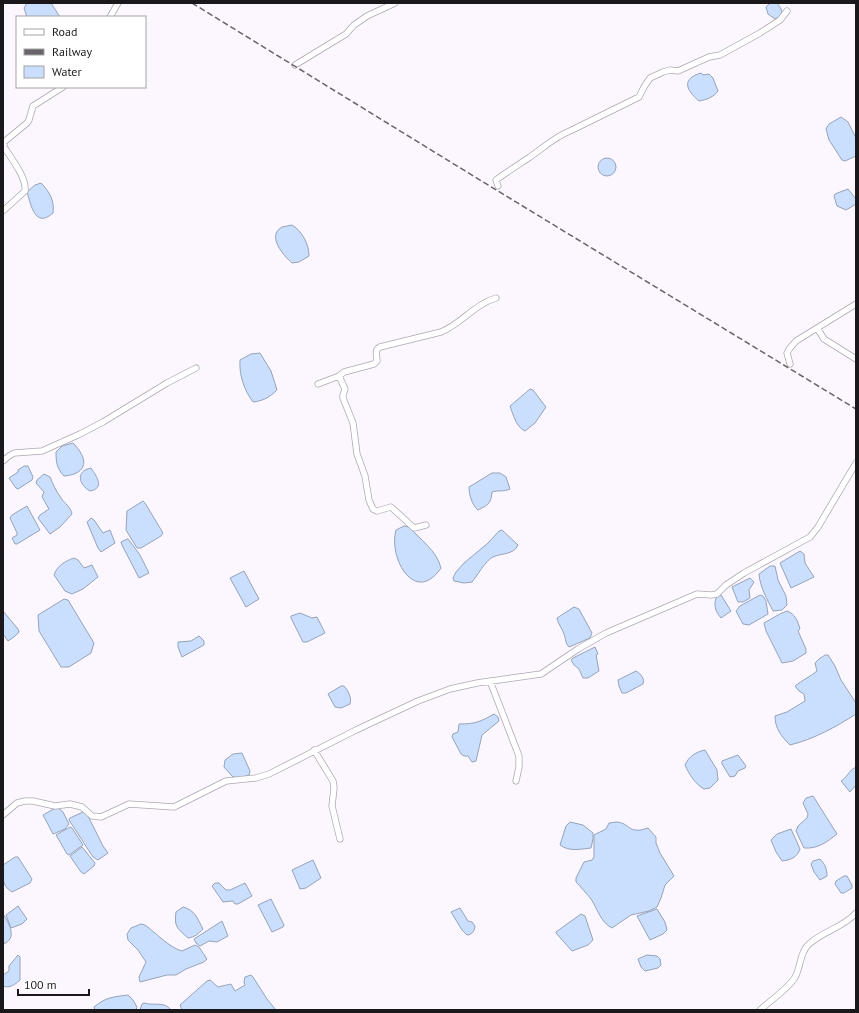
<svg xmlns="http://www.w3.org/2000/svg" width="859" height="1013" viewBox="0 0 859 1013" font-family="'PT Sans',sans-serif">
<style>
.water{fill:#c9dffd;stroke:#95a3b9}
.lines{fill:none;stroke-linecap:round;stroke-linejoin:round}
.minor-casing{stroke:#ada8b0;stroke-width:7}
.minor{stroke:#fff;stroke-width:5.5}
.rail{stroke:#686469;stroke-width:1.5;stroke-dasharray:6 3;stroke-linecap:butt}
</style>
<rect width="100%" height="100%" fill="#fcf6ff"/>
<path class="water" d="M27,3H51L60,17H27L24,8Z
M770,3H777C783,10 784,15 775,19L768,14L766,7Z
M701,73L703,75L709,74L713,78L718,91C714,97 706,100 699,101C686,90 681,79 701,73Z
M841,117L848,122L856,138V156L845,161L842,160L829,140L826,129L829,124Z
M598 167a9 9 0 1 1 18 0a9 9 0 1 1-18 0Z
M41,183C49,191 55,201 53,213C35,229 31,205 27,192L35,185Z
M848,189L856,199V204L846,210L837,206L834,196L835,194Z
M292,225C302,231 309,244 309,256L299,262L292,263C284,256 266,236 282,227C285,226 289,226 292,225Z
M260,353L271,371L277,390C270,397 263,401 253,402C244,390 239,375 240,360L251,354Z
M530,389L533,390L546,407L535,423L525,431C516,427 513,414 510,406Z
M73,443C89,459 88,474 64,476C57,469 56,462 56,452L62,446Z
M24,466H28L33,477L32,480L18,489L16,488L9,478L18,472V470Z
M91,468C97,477 105,488 90,491C79,485 75,471 91,468Z
M492,473H500L506,477L510,489C504,492 498,490 492,492C491,504 488,505 478,510C472,505 469,495 469,487Z
M44,474L50,477C53,484 56,491 61,498C64,503 71,507 72,514L60,527L50,534L38,518L40,515L49,509L42,497L44,492L36,483L37,480Z
M143,501L145,503L163,533L161,536L141,548H137L126,530L127,511Z
M27,506L40,530L17,544H15L12,538L17,535V533L10,518L12,515Z
M91,518L94,520L103,533L110,530L115,543L101,552L98,548L87,522Z
M404,526L409,527C420,539 437,551 441,568C415,606 388,558 396,530Z
M502,530L518,545C514,555 501,553 493,557C486,560 477,576 472,582L464,583L454,581L453,578L456,572L464,563L488,543L499,531Z
M127,539L129,540L140,555L149,573L139,578L122,545L121,542Z
M800,551L804,554L805,563L814,577L791,588L780,563Z
M74,558L78,560L84,568L92,565L98,577L83,589L72,594L65,591L54,575C57,566 65,561 74,558Z
M770,566H775L778,580L786,596L787,605L782,610L773,611C767,599 760,587 759,574Z
M244,571L259,599L246,607L230,578Z
M750,578L754,582L749,590L750,598L743,602H738L732,587Z
M721,595L731,611L721,618C715,611 713,604 717,596Z
M760,595L763,596L766,601L768,614L749,625L743,624L736,611L740,606Z
M64,599L68,600L94,643L91,653L69,667H61L39,631L38,615Z
M574,607L579,609L592,633L590,638L569,647C565,643 566,639 564,634C562,628 558,624 557,618Z
M3,611L18,629L19,632L14,637L8,641L3,634Z
M787,611C795,614 798,621 800,629L798,631L806,649V653L793,661L782,663L766,631L764,623C772,619 778,614 787,611Z
M300,613L312,618L317,617L325,633L307,642H303L291,618V616Z
M199,636L204,641V645L182,657L178,647V642L191,641Z
M595,647L598,654L596,655L599,671L588,678H583L579,669L574,665L571,660L573,658Z
M825,655H828L835,666L841,680L856,703V714C836,727 814,739 790,745C782,737 775,729 775,716L787,712L805,701L804,694L799,691L795,686C802,680 810,677 817,671L815,663L819,659Z
M636,671C641,674 645,679 643,684L626,693H622L619,686L618,680Z
M341,686H344C348,690 352,698 350,704L341,708L335,707L328,694Z
M494,714L498,717L499,721L482,735L476,761L472,762L468,756H464L461,754L452,737L453,734L458,732L459,724C475,724 480,722 494,714Z
M705,750L717,770L718,780L710,788L704,789C695,784 689,774 685,765C689,756 696,752 705,750Z
M242,753L250,771L249,775L241,778L233,777L224,767L225,760L233,754Z
M738,755L746,766L745,768L738,771L735,776L730,777L722,764V761Z
M856,767V785L850,792L841,781C847,778 848,771 856,767Z
M813,796L837,834C827,842 818,849 804,848L796,831L798,826L807,818L808,814L803,803L806,798Z
M57,807L63,812L69,824L65,829L53,834L43,815Z
M83,812L87,814L103,846L108,853L98,860L93,857L69,820L70,818Z
M570,822L583,825L593,833V839L591,848C581,849 569,852 560,845L566,826Z
M617,822C627,823 628,829 635,830C639,831 644,829 648,828L656,837V843L660,853L674,876L665,885L661,898L657,907L649,911L631,915L612,928C601,923 597,908 591,899C586,893 581,887 576,882V878L584,862L592,860L594,857V835L606,829L609,823Z
M70,827L72,828L83,845L69,855L67,854L56,835Z
M791,829L800,849C797,858 790,860 782,861L776,852L771,840L777,834Z
M82,847L95,863L94,866L84,874L81,872L70,856Z
M15,857H18L32,879L30,883L12,892C1,885 3,877 3,865Z
M820,859C825,864 827,869 827,876L820,880L814,872L811,864L813,861Z
M313,860L321,878L306,888L300,889L292,870Z
M844,876H847L852,885V888L844,893H841L835,884L836,881Z
M215,883H219L226,890H230L245,883L252,896L238,904H235L233,901L223,902L212,886Z
M271,899L284,925L283,927L272,932L258,905Z
M18,906L27,919L22,924L11,928L6,915Z
M183,907C195,910 197,918 203,929C198,934 195,937 188,938C177,928 174,927 176,912Z
M460,908L468,921L472,922L475,926C475,930 472,935 467,935L462,930L451,912Z
M657,909L665,922L667,930L663,934L650,940L637,916Z
M3,914C9,923 18,939 3,944Z
M581,914L585,916L593,940L588,945L572,951L556,933V932Z
M222,921L228,936L217,942L209,941L200,946L196,943L194,939Z
M141,924L145,925C156,933 170,948 182,951L195,945L199,947L207,959L204,962L186,969L176,975H167L140,982L139,977L146,962L138,950L128,940L127,934L131,928Z
M18,955L20,957V980C16,984 9,989 3,986V975L9,971V966Z
M647,955L657,956L660,959L661,965L658,968L645,971L641,967L638,959Z
M251,975L253,977L267,999L276,1010H182L180,1005L207,981L210,980L218,987L231,984L235,991L245,985L244,982L245,977Z
M128,995L133,1000L137,1007L136,1010H95L94,1007C106,997 113,997 128,995Z
M144,1003C153,1006 165,1001 171,1010H140L142,1004Z"/>
<g class="lines">
<g class="minor-casing">
<path id="minor" d="M110,17L118,3
M295,65L346,34L354,25L367,16L395,3
M498,186L496,180C507,172 518,165 530,157C544,147 556,136 572,130L639,97L644,87L650,78L663,72L670,70L678,71L709,57L720,55L760,33L780,20L787,11
M3,211L25,191C27,178 11,158 4,147V142L27,123L29,120L33,106L63,87
M817,328L824,339L856,359
M790,364L787,353L790,348L796,341L856,304
M339,376L345,389L343,395V398L353,423L357,454L365,476L369,500L373,509L377,511L391,507L414,528L426,525
M318,384L339,376L344,372L374,364L377,361C377,355 374,350 380,347L441,332C461,324 475,304 496,298
M3,461L9,456L14,453L42,451L80,434L103,422L167,383L196,368
M490,681L519,756V767L516,781
M314,750L333,781L334,788L332,806L340,839
M3,815L17,803L25,801H33L55,806L70,804L82,807L92,816L101,817L129,804L174,807L226,781L256,778L269,774L356,730L418,701L450,689L477,683L541,674L578,649L606,633L697,594L711,595L717,594L726,585L744,573L810,537L818,527L856,463
M760,1010C771,1000 785,991 794,979C801,969 799,954 808,945C822,931 843,928 856,913"/>
</g>
<use href="#minor" class="minor"/>
<path class="rail" d="M192,3L475,177L856,409"/>
</g>
<rect width="859" height="1013" fill="none" stroke="#1b181b" stroke-width="8"/>
<rect x="16" y="16" width="130" height="72" fill="#ffffff" stroke="#a4a3a4"/>
<rect x="24" y="29" width="20" height="6" fill="#ffffff" stroke="#a4a3a4"/>
<text x="52" y="36" font-size="12" fill="#1b181b">Road</text>
<rect x="24" y="49" width="20" height="6" fill="#686469" stroke="#a4a3a4"/>
<text x="52" y="56" font-size="12" fill="#1b181b">Railway</text>
<rect x="24" y="66" width="20" height="12" fill="#c9dffd" stroke="#a4a3a4"/>
<text x="52" y="76" font-size="12" fill="#1b181b">Water</text>
<path d="M18 989v6h71v-6" fill="none" stroke="#1b181b" stroke-width="2"/>
<text x="24" y="989" font-size="12" fill="#1b181b" stroke="#ffffff" stroke-width="3" paint-order="stroke">100 m</text>
</svg>
